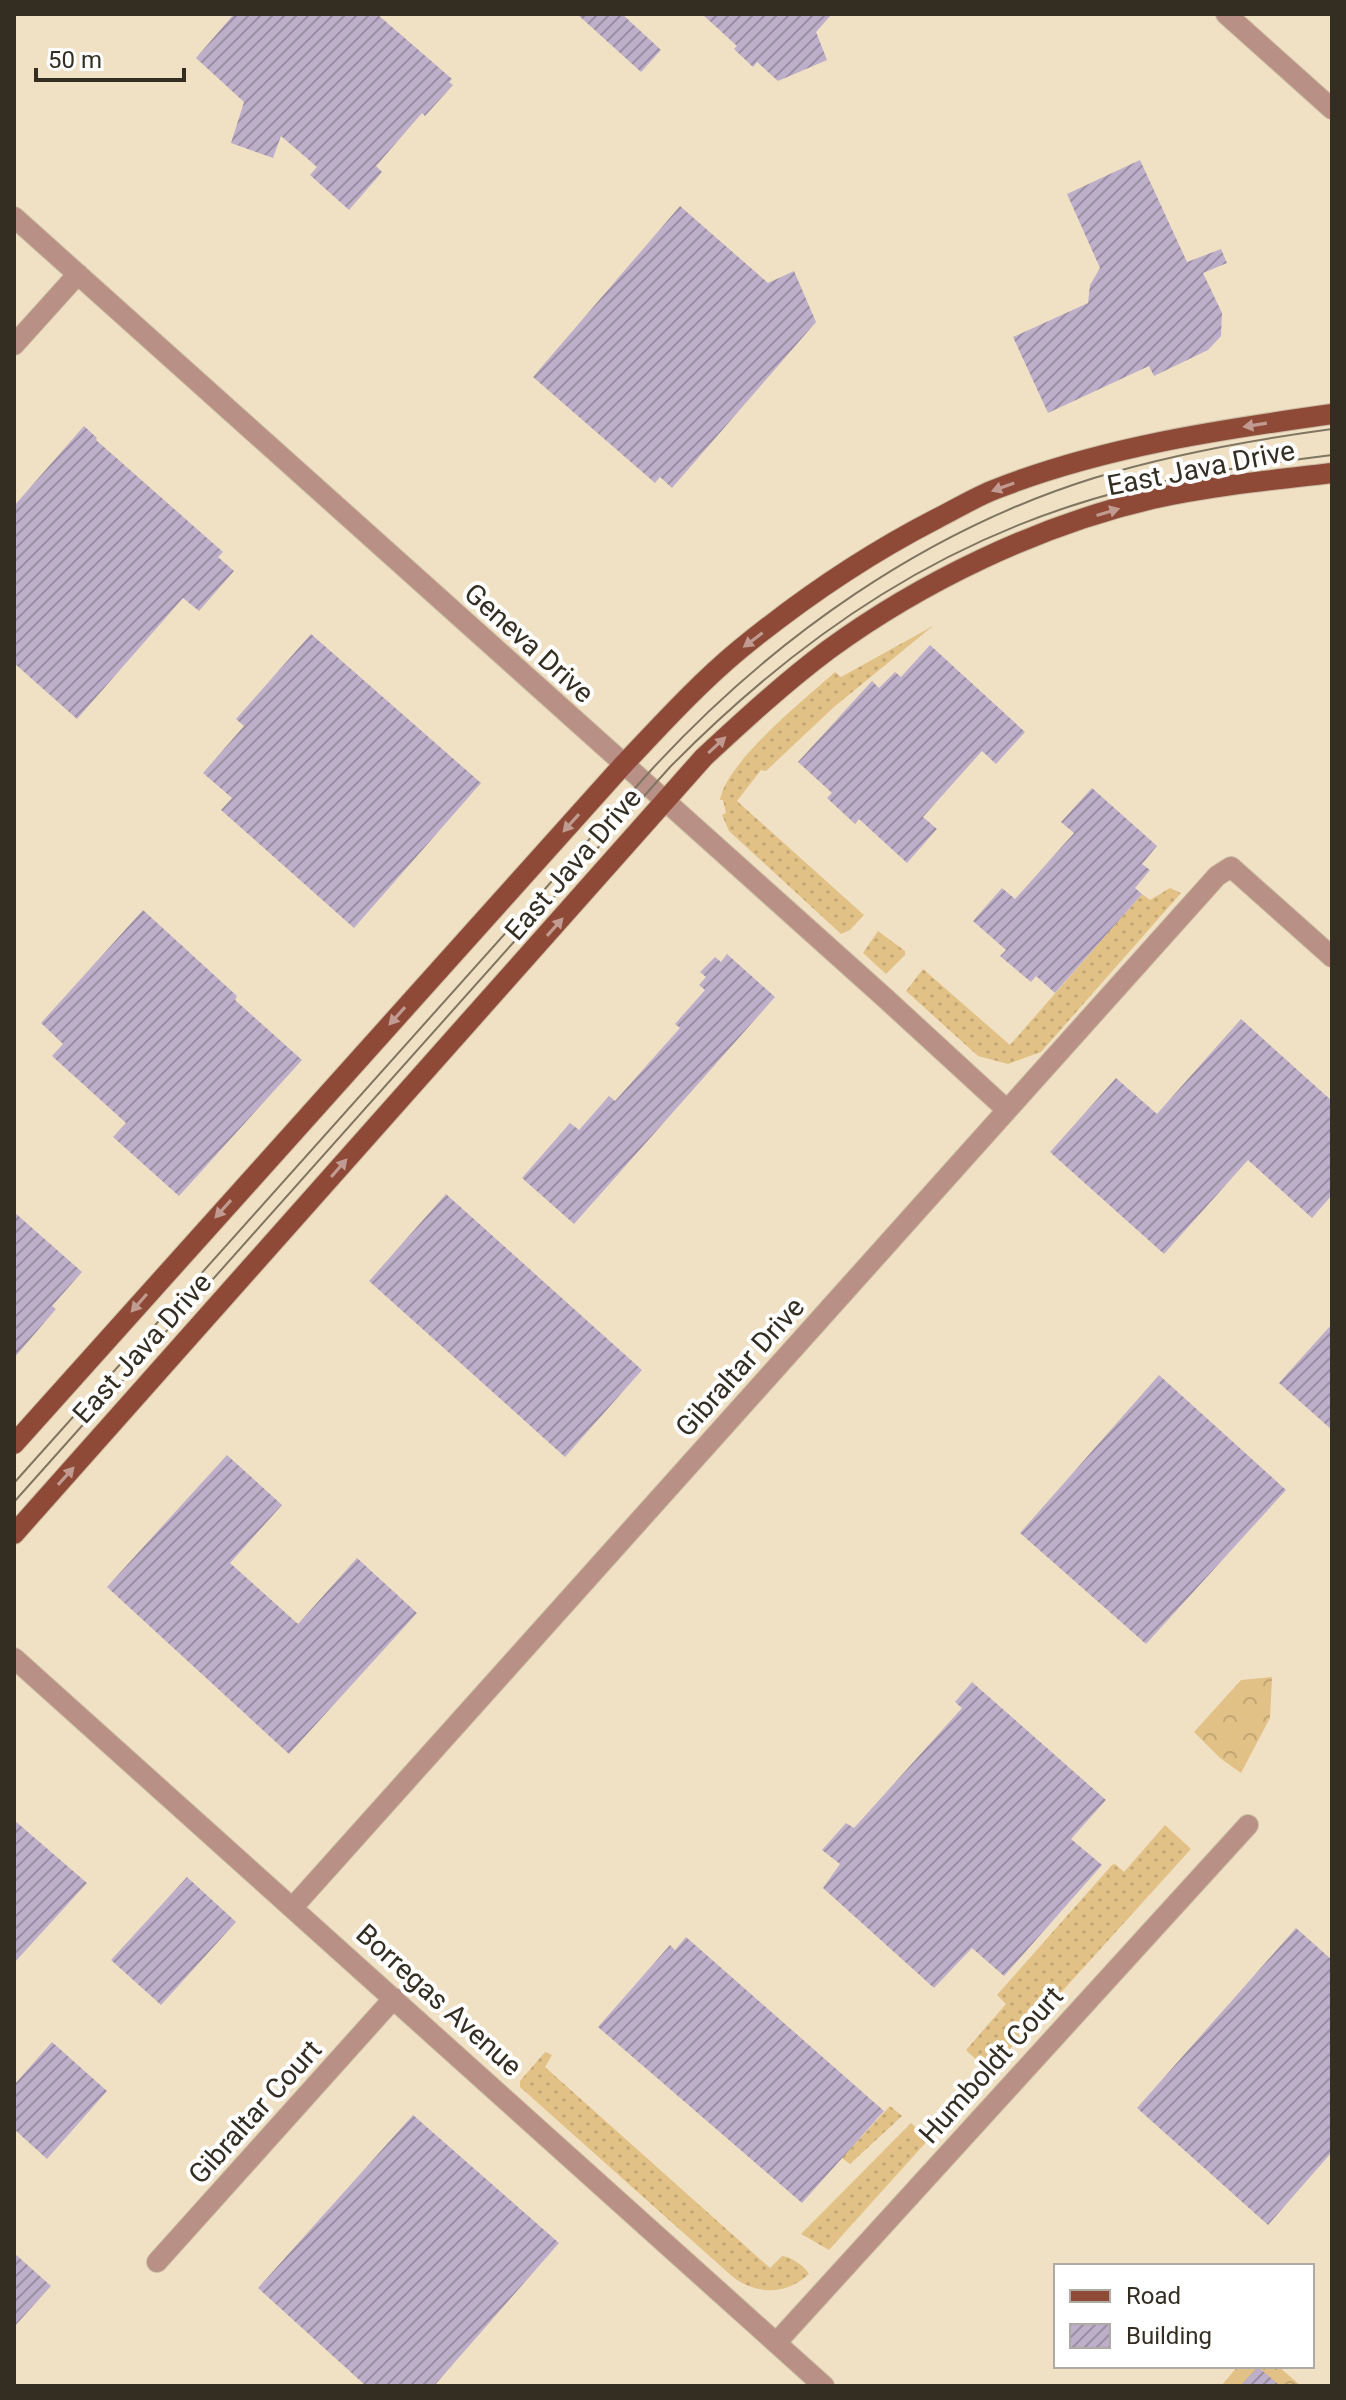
<svg xmlns="http://www.w3.org/2000/svg" width="1346" height="2400" viewBox="0 0 1346 2400" font-family="Roboto,sans-serif">
<style>
.grass{fill:url(#grass-dots)}
.park{fill:url(#park-crowns)}
.building{fill:url(#building-hatch)}
.lines{fill:none;stroke-linecap:round;stroke-linejoin:round}
.minor-casing{stroke:#cbbda4;stroke-width:22}
.major-casing{stroke:#cbbda4;stroke-width:22}
.minor{stroke:#b89085;stroke-width:20}
.major{stroke:#8e4a37;stroke-width:20}
.tram{stroke:#7f7563;stroke-width:2}
.oneway{fill:#c19b91}
.labels{text-anchor:middle;dominant-baseline:central;stroke-width:8;stroke-linejoin:round;paint-order:stroke}
.street-label{font-size:28px;fill:#342e22;stroke:#fff}
</style>
<defs>
<pattern id="grass-dots" width="8" height="8" patternUnits="userSpaceOnUse" patternTransform="scale(2)"><rect width="8" height="8" fill="#e1c186"/><path d="M2 2h.1M6 6h.1" fill="none" stroke="#c2a673" stroke-width="1.8" stroke-linecap="round"/></pattern>
<pattern id="park-crowns" width="20" height="18" patternUnits="userSpaceOnUse" patternTransform="scale(2)"><rect width="20" height="18" fill="#e1c186"/><path d="M2 6a3 3 0 1 1 6 0M12 15a3 3 0 1 1 6 0" fill="none" stroke="#c2a673"/></pattern>
<pattern id="building-hatch" width="6" height="6" patternUnits="userSpaceOnUse" patternTransform="scale(2)"><rect width="6" height="6" fill="#bdaec9"/><path d="M-1 1l2-2M0 6l6-6M5 7l2-2" fill="none" stroke="#9a8ea3"/></pattern>
</defs>
<rect width="100%" height="100%" fill="#f1e1c4"/>
<path class="grass" d="M933,626L834,707L766,771L761,770L737,801L864,915L850,930L841,934L729,831L722,815L726,813L723,800H720C726,762 805,699 835,672L841,677Z
M1170,888L1181,893L1041,1052L1008,1064L978,1056L906,991L923,969L1010,1045L1142,894L1150,900Z
M878,931L905,951V955L886,974L863,953Z
M1165,1825L1191,1849L989,2072L966,2050L1006,2004L997,1995L1112,1865L1115,1864L1124,1872Z
M545,2052L552,2055L545,2067L770,2268L782,2256C791,2257 805,2266 809,2274C786,2295 759,2295 734,2278L520,2087V2081Z
M890,2106L902,2116L850,2164L842,2158Z
M911,2123L929,2139L829,2250L801,2234Z"/>
<path class="park" d="M1272,1677L1270,1718L1241,1773L1220,1758L1194,1732L1241,1680Z
M1238,2366H1278L1301,2386H1221Z"/>
<path class="building" d="M234,14H377L452,79L449,82L453,85L425,116L422,113L376,166L382,172L349,210L310,175L317,167L281,136L273,158L231,143L244,102L196,58Z
M577,14H622L661,50L641,72Z
M702,14H832L816,32L827,60L778,81L757,62L753,67L734,49L737,46Z
M1140,160L1187,262L1221,249L1227,263L1203,273L1222,313L1221,336L1208,350L1154,376L1149,366L1048,413L1013,337L1088,303L1090,285L1100,268L1067,194Z
M680,206L768,283L794,271L816,322L672,488L660,477L655,483L533,377Z
M84,426L97,438L96,440L223,552L218,557L234,571L199,611L183,598L77,719L14,663V506Z
M311,634L481,783L354,928L221,810L232,798L203,773L244,726L236,719Z
M930,645L1025,732L996,764L982,751L923,817L937,829L907,863L859,819L855,824L827,798L832,793L798,762L872,681L879,688L895,672L901,677Z
M1092,788L1157,846L1142,864L1150,870L1135,888L1142,894L1055,993L1036,976L1031,982L1000,956L1006,950L973,921L1002,888L1015,899L1074,833L1061,822Z
M143,910L237,996L235,1000L302,1060L179,1196L113,1137L126,1123L52,1056L63,1044L41,1023Z
M727,954L775,997L574,1224L522,1178L570,1123L579,1130L609,1096L615,1101L680,1028L675,1024L705,990L699,985L706,977L700,972L715,957L721,962Z
M1241,1019L1332,1101V1195L1312,1218L1248,1160L1164,1254L1050,1152L1116,1078L1157,1114Z
M446,1194L642,1370L565,1457L369,1281Z
M14,1212L82,1272L52,1306L56,1309L14,1358Z
M1332,1324V1430L1279,1383Z
M1159,1375L1286,1490L1146,1644L1020,1533Z
M227,1455L282,1505L230,1563L298,1624L357,1558L417,1613L289,1754L107,1587Z
M972,1682L1106,1800L1071,1839L1102,1865L1004,1976L972,1948L934,1988L823,1888L840,1864L822,1850L846,1823L854,1828L962,1708L955,1702Z
M14,1820L87,1883L14,1963Z
M187,1877L236,1922L161,2005L111,1960Z
M1296,1928L1332,1960V2152L1268,2225L1137,2108Z
M686,1937L884,2111L802,2203L598,2027L670,1945L675,1950Z
M52,2042L107,2091L47,2159L14,2129V2085Z
M413,2115L559,2243L434,2386H366L258,2288Z
M14,2253L51,2286L14,2327Z
M1258,2367L1280,2386H1240Z"/>
<g class="lines">
<g class="minor-casing">
<path id="minor" d="M1226,14L1332,109
M14,217L884,997L1007,1110
M14,345L78,274
M14,1658L824,2386
M294,1906L1217,876L1231,867L1332,957
M157,2262L394,1998
M776,2343L1248,1825"/>
</g>
<g class="major-casing">
<path id="major" d="M14,1444L623,765C660,726 698,684 739,650C800,600 866,555 936,519C956,509 975,497 996,489C1103,447 1218,430 1332,414
M14,1534L704,757C744,720 784,683 828,650C921,582 1039,525 1152,499C1211,486 1272,480 1332,473"/>
</g>
<use href="#minor" class="minor"/>
<use href="#major" class="major"/>
<path class="tram" d="M14,1483L653,768C773,638 924,531 1094,478C1172,454 1251,440 1332,429
M14,1502L670,767C801,634 949,533 1134,488C1199,472 1265,464 1332,455"/>
</g>
<defs><path id="oneway-solid" d="M-6-.8H1V-3.2L6.5 0L1 3.2V.8H-6Z" transform="scale(2)"/></defs>
<g class="oneway">
<use href="#oneway-solid" transform="translate(1255 425) rotate(171)"/>
<use href="#oneway-solid" transform="translate(1003 487) rotate(160)"/>
<use href="#oneway-solid" transform="translate(1108 512) rotate(-17)"/>
<use href="#oneway-solid" transform="translate(753 640) rotate(143)"/>
<use href="#oneway-solid" transform="translate(717 745) rotate(-43)"/>
<use href="#oneway-solid" transform="translate(571 823) rotate(132)"/>
<use href="#oneway-solid" transform="translate(555 927) rotate(-48)"/>
<use href="#oneway-solid" transform="translate(397 1016) rotate(132)"/>
<use href="#oneway-solid" transform="translate(339 1168) rotate(-49)"/>
<use href="#oneway-solid" transform="translate(223 1209) rotate(132)"/>
<use href="#oneway-solid" transform="translate(139 1303) rotate(131)"/>
<use href="#oneway-solid" transform="translate(66 1476) rotate(-48)"/>
</g>
<g class="labels">
<g class="street-label">
<text transform="translate(1201 468) rotate(-11)">East Java Drive</text>
<text transform="translate(529 643) rotate(42)">Geneva Drive</text>
<text transform="translate(573 864) rotate(-49)">East Java Drive</text>
<text transform="translate(142 1348) rotate(-48)">East Java Drive</text>
<text transform="translate(740 1367) rotate(-48)">Gibraltar Drive</text>
<text transform="translate(439 2000) rotate(42)">Borregas Avenue</text>
<text transform="translate(991 2065) rotate(-48)">Humboldt Court</text>
<text transform="translate(255 2112) rotate(-48)">Gibraltar Court</text>
</g>
</g>
<rect width="1346" height="2400" fill="none" stroke="#342e22" stroke-width="32"/>
<rect x="1054" y="2264" width="260" height="104" fill="#ffffff" stroke="#aeaba7" stroke-width="2"/>
<rect x="1070" y="2290" width="40" height="12" fill="#8e4a37" stroke="#aeaba7" stroke-width="2"/>
<text x="1126" y="2304" font-size="24" fill="#342e22">Road</text>
<rect x="1070" y="2324" width="40" height="24" fill="url(#building-hatch)" stroke="#aeaba7" stroke-width="2"/>
<text x="1126" y="2344" font-size="24" fill="#342e22">Building</text>
<path d="M36 68v12h148v-12" fill="none" stroke="#342e22" stroke-width="4"/>
<text x="48" y="68" font-size="24" fill="#342e22" stroke="#ffffff" stroke-width="6" paint-order="stroke">50 m</text>
</svg>
